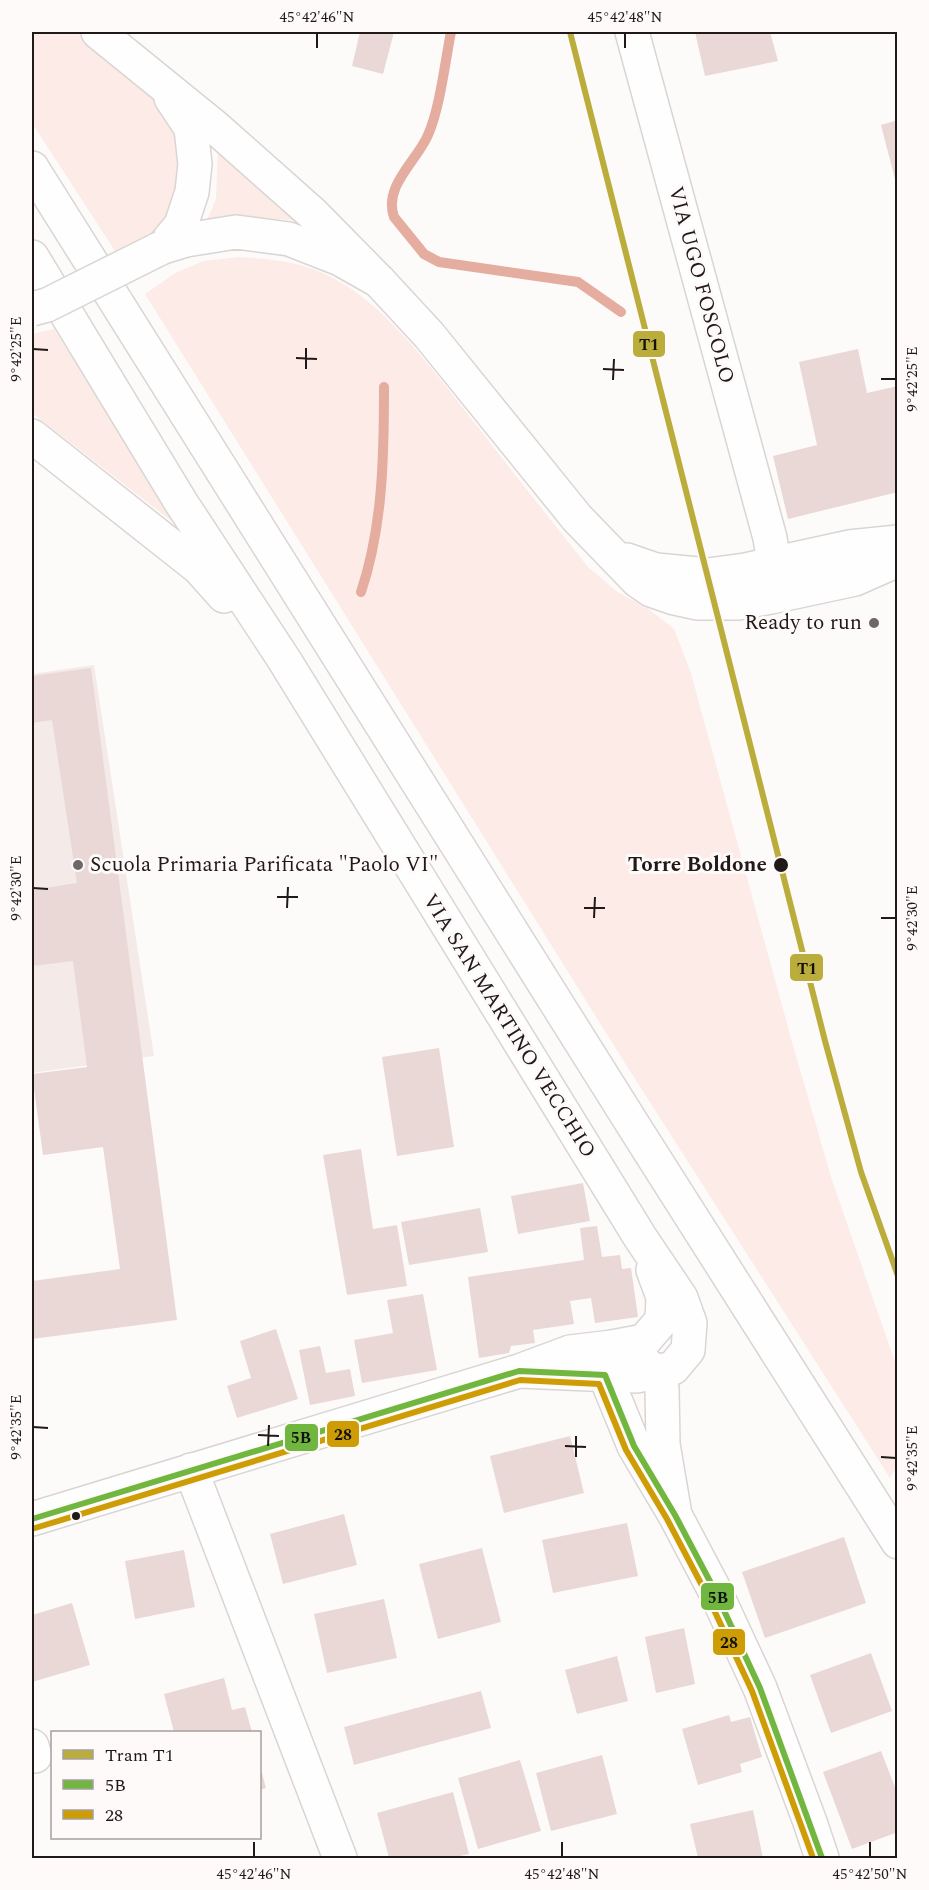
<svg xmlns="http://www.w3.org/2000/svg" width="929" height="1890" viewBox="0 0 929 1890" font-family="Spectral,serif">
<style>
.built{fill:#f4eae7}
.green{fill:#fcebe7}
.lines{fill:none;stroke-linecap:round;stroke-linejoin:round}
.stream{stroke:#e4ada0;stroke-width:10}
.building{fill:#e9d8d5}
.street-casing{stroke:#d9d5d3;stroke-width:36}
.secondary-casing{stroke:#d9d5d3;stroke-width:36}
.highway-casing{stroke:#d9d5d3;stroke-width:36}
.street{stroke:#fffefe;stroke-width:33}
.secondary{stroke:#fffefe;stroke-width:33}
.highway{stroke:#fffefe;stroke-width:33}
.secondary-bridge-casing{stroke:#d9d5d3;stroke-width:36;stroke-linecap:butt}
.secondary-bridge{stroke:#fffefe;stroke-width:33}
.bus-1-casing{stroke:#fefaf9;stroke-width:10}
.bus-2-casing{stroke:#fefaf9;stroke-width:10}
.bus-1{stroke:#71b73f;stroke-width:6}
.bus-2{stroke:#ce9d06;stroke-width:6}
.tram-1-casing{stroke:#fefaf9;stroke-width:10}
.tram-1{stroke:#bbad3b;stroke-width:6}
.ticks{fill:none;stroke:#201918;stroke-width:2}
.poi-dot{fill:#6d6867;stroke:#fefaf9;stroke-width:2}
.stop-dot{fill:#201918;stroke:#fefaf9;stroke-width:2}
.labels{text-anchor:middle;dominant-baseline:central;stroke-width:6;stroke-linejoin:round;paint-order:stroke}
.street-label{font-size:21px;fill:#201918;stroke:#fefaf9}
.poi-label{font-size:21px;fill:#201918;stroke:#fefaf9;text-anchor:end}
.stop-label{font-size:21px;font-weight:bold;fill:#201918;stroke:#fefaf9;text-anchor:end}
.line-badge{stroke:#fefaf9;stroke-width:2}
.pale-badge-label{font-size:16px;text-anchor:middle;font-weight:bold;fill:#111}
.neatline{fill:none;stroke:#201918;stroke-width:2}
.ticks-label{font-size:15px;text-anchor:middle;fill:#201918}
</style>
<rect width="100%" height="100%" fill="#fdfbfa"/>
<path class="built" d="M94,665L154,1056L32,1073V674Z"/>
<path class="green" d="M32,32H80L140,78L162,100L181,143L179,206L155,231L115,251L32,123Z
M218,146L299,221L244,216L206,222L216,199Z
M240,257C267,259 295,261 320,272C383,297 437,376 478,427C514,474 551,520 588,567L616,591L650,610L674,629L690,670L794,1049L832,1180L897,1368V1466L890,1478L623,1060L145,294L177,272L204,261Z
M54,329L178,526L32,413V334Z"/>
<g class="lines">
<path class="stream" d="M451,32C445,62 440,108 428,135C417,161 383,186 394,217L424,254L439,262L578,282L621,312
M361,592C383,527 384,455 384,387"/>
</g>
<path class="building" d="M360,32H394L383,74L352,66Z
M695,32H770L778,61L705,76Z
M898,120V187H897L881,125Z
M858,349L867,393L898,386V492L788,519L773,456L817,445L799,362Z
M91,668L177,1320L32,1339V1281L120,1269L103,1147L43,1155L32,1074L87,1067L73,961L32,966V890L77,883L52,720L32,723V676Z
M439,1048L454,1147L397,1156L382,1057Z
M361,1149L373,1229L397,1225L407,1286L347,1295L323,1155Z
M583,1183L590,1221L518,1234L511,1196Z
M480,1208L488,1252L409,1265L401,1222Z
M597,1226L602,1257L620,1255L622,1269L631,1268L638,1317L595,1323L591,1298L570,1301L574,1324L533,1330L535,1343L511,1346L509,1353L479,1358L468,1277L584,1260L580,1228Z
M423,1294L437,1370L362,1383L354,1340L393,1333L387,1300Z
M276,1329L298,1399L237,1418L227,1386L251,1378L240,1341Z
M320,1346L326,1373L350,1369L355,1396L310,1405L299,1350Z
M570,1436L584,1493L504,1513L490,1456Z
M344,1514L357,1565L283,1584L270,1534Z
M627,1523L638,1576L553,1593L542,1540Z
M844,1537L866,1603L765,1638L742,1572Z
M482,1548L501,1622L438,1639L419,1564Z
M184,1550L195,1607L135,1619L125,1561Z
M384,1599L397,1658L327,1673L314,1614Z
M72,1603L90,1665L32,1682V1615Z
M684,1628L695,1684L656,1693L645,1637Z
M871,1653L892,1711L831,1733L810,1675Z
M617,1656L628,1701L577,1714L565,1670Z
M224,1678L232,1710L245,1707L252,1732H174L164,1694Z
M481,1691L491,1728L354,1765L344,1727Z
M729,1715L731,1722L750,1717L762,1757L740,1764L742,1772L698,1785L682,1729Z
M881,1751L898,1795V1832L852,1849L823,1772Z
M602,1755L617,1814L551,1831L536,1773Z
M520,1760L541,1831L478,1849L458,1778Z
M260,1766L266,1788L260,1790Z
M453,1792L469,1854L451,1858H389L377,1813Z
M753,1810L763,1858H698L690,1824Z"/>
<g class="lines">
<g class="street-casing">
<path id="street" d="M632,32L770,538L774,564L772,577L764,584L761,585
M191,1470L340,1858
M675,1515L663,1444L662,1388L654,1372L639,1357L612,1347L606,1360L605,1375L634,1446L675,1515L714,1589L760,1688L810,1822L822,1858
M32,1746L35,1756"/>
</g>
<g class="secondary-casing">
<path id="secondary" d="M163,247L186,240L236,232L289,239L340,259L379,281L429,335L577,518L638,581L651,590L674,598L697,603H738L771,597L855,579L898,560
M32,257L182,504L285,661L640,1237L681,1298L690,1323L688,1350L673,1368L637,1376L519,1371
M32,436L199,568L224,596
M627,560L656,570L708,575L745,570L849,547L898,542
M32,1519L519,1371L570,1352L612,1347L644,1341L662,1320L663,1297L653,1270"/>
</g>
<g class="highway-casing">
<path id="highway" d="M98,32L215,127L312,213L379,281
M32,168L635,1128L898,1542
M163,247L181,225L192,192L195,164L191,128L171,98"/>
</g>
<use href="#street" class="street"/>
<use href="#secondary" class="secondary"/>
<use href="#highway" class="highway"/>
<g class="secondary-bridge-casing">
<path id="secondary-bridge" d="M32,309L47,305L163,247"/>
</g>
<use href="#secondary-bridge" class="secondary-bridge"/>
<g class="bus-1-casing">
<path id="bus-1" d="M32,1519L519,1371L605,1375L634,1446L675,1515L714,1589L760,1688L822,1858"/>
</g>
<g class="bus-2-casing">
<path id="bus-2" d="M35,1528L520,1380L599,1384L626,1450L667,1519L706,1593L752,1691L813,1858"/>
</g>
<use href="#bus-1" class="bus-1"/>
<use href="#bus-2" class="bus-2"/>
<g class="tram-1-casing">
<path id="tram-1" d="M570,32L825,1041L861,1172L898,1276"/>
</g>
<use href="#tram-1" class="tram-1"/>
</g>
<path class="ticks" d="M317,48V33M625,48V33M33,349L48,350M296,358L317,359M306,369V348M603,369L624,370M881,379H896M613,380L614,359M33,888L48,889M277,897H298M287,908L288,887M584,908H605M594,918L595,897M881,918H896M33,1427L48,1428M258,1435L279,1436M268,1446L269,1425M565,1446L586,1447M576,1457V1436M881,1457L896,1458M254,1857V1842M562,1857V1842M870,1857V1842"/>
<g class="poi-dot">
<circle cx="874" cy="623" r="6"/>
<circle cx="78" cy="865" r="6"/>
</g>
<g class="stop-dot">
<circle cx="781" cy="865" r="8"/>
<circle cx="76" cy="1516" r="5"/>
</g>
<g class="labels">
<g class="street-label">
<text transform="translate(701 285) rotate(75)">VIA UGO FOSCOLO</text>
<text transform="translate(509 1026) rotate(58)">VIA SAN MARTINO VECCHIO</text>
</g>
<g class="poi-label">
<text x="862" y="623">Ready to run</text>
<text x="90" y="865" text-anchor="start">Scuola Primaria Parificata "Paolo VI"</text>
</g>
<g class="stop-label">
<text x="767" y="865">Torre Boldone</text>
</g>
</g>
<g class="line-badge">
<rect x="632" y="330" width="34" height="28" rx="6" fill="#bbad3b"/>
<rect x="789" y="953" width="35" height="29" rx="6" fill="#bbad3b"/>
<rect x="326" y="1420" width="34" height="28" rx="6" fill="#ce9d06"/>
<rect x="284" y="1423" width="35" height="29" rx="6" fill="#71b73f"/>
<rect x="700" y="1582" width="35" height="29" rx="6" fill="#71b73f"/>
<rect x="712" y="1628" width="34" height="28" rx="6" fill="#ce9d06"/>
</g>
<g class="pale-badge-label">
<text x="649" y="350">T1</text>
<text x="807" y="974">T1</text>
<text x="343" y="1440">28</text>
<text x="301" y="1443">5B</text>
<text x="718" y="1603">5B</text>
<text x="729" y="1648">28</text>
</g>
<rect width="929" height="1890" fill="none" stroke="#fefaf9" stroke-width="66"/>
<rect x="51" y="1731" width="210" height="108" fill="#fefaf9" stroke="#a5a09f" stroke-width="1.5"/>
<rect x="63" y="1750" width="30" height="9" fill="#bbad3b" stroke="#a5a09f" stroke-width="1.5"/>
<text x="105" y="1761" font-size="18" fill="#201918">Tram T1</text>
<rect x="63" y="1780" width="30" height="9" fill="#71b73f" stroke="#a5a09f" stroke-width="1.5"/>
<text x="105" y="1791" font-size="18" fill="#201918">5B</text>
<rect x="63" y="1810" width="30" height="9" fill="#ce9d06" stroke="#a5a09f" stroke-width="1.5"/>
<text x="105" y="1821" font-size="18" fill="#201918">28</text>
<rect x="33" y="33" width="863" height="1824" class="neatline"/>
<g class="ticks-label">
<text x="317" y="22">45°42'46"N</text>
<text x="625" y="22">45°42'48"N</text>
<text transform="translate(16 349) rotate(-90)" y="5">9°42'25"E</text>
<text transform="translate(912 379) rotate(-90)" y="5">9°42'25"E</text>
<text transform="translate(16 888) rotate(-90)" y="5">9°42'30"E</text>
<text transform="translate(912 918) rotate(-90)" y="5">9°42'30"E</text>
<text transform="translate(16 1427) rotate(-90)" y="5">9°42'35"E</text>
<text transform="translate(912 1458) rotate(-90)" y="5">9°42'35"E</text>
<text x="254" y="1879">45°42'46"N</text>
<text x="562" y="1879">45°42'48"N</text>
<text x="870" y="1879">45°42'50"N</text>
</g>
</svg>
